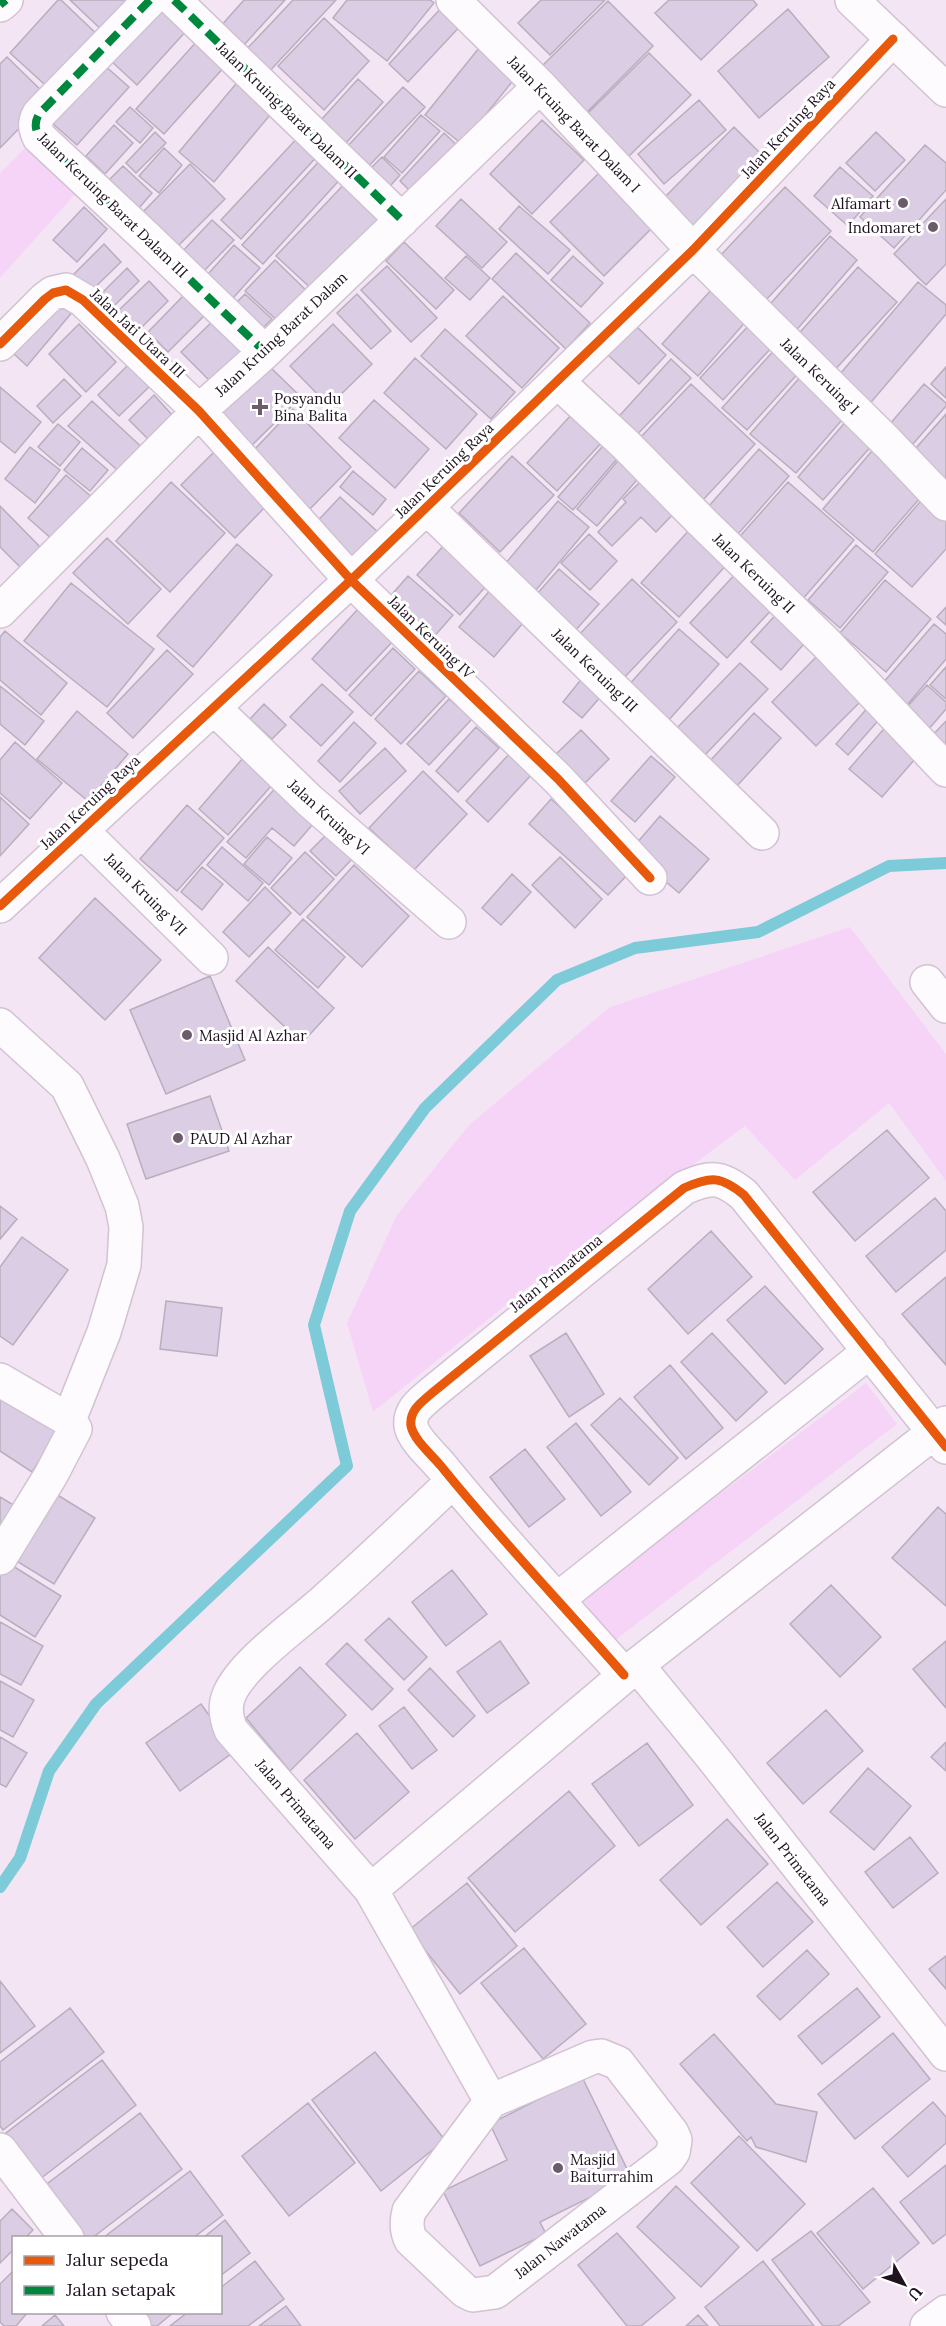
<svg xmlns="http://www.w3.org/2000/svg" width="946" height="2326" viewBox="0 0 946 2326" font-family="Lora,serif">
<style>
.green{fill:#f6d4f8}
.lines{fill:none;stroke-linecap:round;stroke-linejoin:round}
.stream{stroke:#7dcad8;stroke-width:12}
.building{fill:#dbcde3;stroke:#b8aebd;stroke-width:1.5}
.street-casing{stroke:#d1c3d2;stroke-width:36}
.secondary-casing{stroke:#d1c3d2;stroke-width:36}
.street{stroke:#fdfbfe;stroke-width:33}
.secondary{stroke:#fdfbfe;stroke-width:33}
.quiet{stroke:#00873e;stroke-width:8;stroke-dasharray:15 8;stroke-linecap:butt}
.cycleway-casing{stroke:#fff;stroke-width:13}
.cycleway{stroke:#e8590c;stroke-width:9}
.poi-dot{fill:#6a5c6a;stroke:#fff;stroke-width:2}
.labels{text-anchor:middle;dominant-baseline:central;stroke-width:6;stroke-linejoin:round;paint-order:stroke}
.street-label{font-size:15px;fill:#1f121f;stroke:#fff}
.poi-label{font-size:15px;fill:#1f121f;stroke:#fff;text-anchor:start}
</style>
<rect width="100%" height="100%" fill="#f4e5f5"/>
<path class="green" d="M29,144L77,192L0,278V173Z
M850,927L946,1054V1181L889,1103L795,1180L745,1126L527,1288L373,1412L347,1323L397,1215L469,1125L610,1007Z
M866,1383L897,1424L614,1641L582,1599Z"/>
<g class="lines">
<path class="stream" d="M0,1887L20,1858L49,1771L96,1704L347,1466L314,1325L350,1211L425,1108L557,980L635,948L758,932L889,866L946,863"/>
</g>
<path class="building" d="M58,0H61L103,40L54,93L10,53Z
M70,0H140L107,35Z
M244,0H285L243,46L220,27Z
M293,0H336L266,75L243,53Z
M347,0H430L434,3L387,61L333,18Z
M541,0H605L550,55L518,23Z
M669,0H753L757,5L701,60L655,13Z
M608,1L653,46L583,116L537,71Z
M160,3L188,29L137,85L109,59Z
M445,4L464,22L408,82L389,64Z
M788,9L829,57L759,118L718,71Z
M324,18L369,61L324,110L278,66Z
M198,40L226,65L164,134L136,109Z
M483,43L520,72L462,144L425,115Z
M649,53L691,95L626,159L584,117Z
M7,57L49,98L0,148V64Z
M95,57L129,87L77,145L43,115Z
M240,79L275,109L214,182L179,152Z
M358,79L383,102L337,153L312,130Z
M403,87L425,107L365,170L344,150Z
M699,100L726,130L664,184L638,154Z
M130,107L153,128L140,143L116,122Z
M421,115L440,131L402,173L384,157Z
M542,120L584,160L532,214L490,174Z
M114,125L133,143L105,174L86,156Z
M734,127L764,157L691,230L662,200Z
M155,132L166,143L136,173L126,163Z
M876,132L905,160L875,191L846,163Z
M444,133L460,148L416,197L400,181Z
M301,134L321,152L241,239L221,220Z
M925,145L946,163V190L894,248L860,217Z
M164,148L182,165L159,193L139,176Z
M324,156L344,175L263,264L242,245Z
M382,157L400,175L383,194L364,175Z
M190,164L225,199L175,249L140,215Z
M123,166L152,193L139,208L109,180Z
M840,167L873,196L848,226L814,196Z
M602,170L656,224L604,276L550,222Z
M350,178L389,215L316,293L276,256Z
M785,187L831,231L765,301L719,257Z
M461,199L507,242L482,268L436,226Z
M946,199V264L926,285L894,254Z
M519,206L570,250L548,274L499,229Z
M84,207L107,229L77,262L53,240Z
M212,220L234,240L202,273L181,253Z
M830,236L857,260L793,334L765,310Z
M404,242L454,290L436,309L386,261Z
M104,244L121,262L89,293L72,276Z
M234,245L260,268L226,306L200,283Z
M516,253L590,323L566,349L492,279Z
M466,256L490,278L470,300L445,278Z
M573,256L603,283L581,307L551,280Z
M275,260L312,296L283,326L245,291Z
M387,266L437,318L411,342L361,290Z
M858,267L897,302L832,373L794,339Z
M127,268L139,281L110,310L98,297Z
M149,281L168,301L137,332L117,312Z
M918,282L946,305V314L867,407L835,380Z
M713,288L748,319L698,376L662,344Z
M186,293L207,313L168,352L148,332Z
M245,294L272,319L258,333L231,308Z
M357,294L391,331L371,349L337,313Z
M503,296L559,348L522,388L466,336Z
M61,299L74,310L27,366L14,354Z
M219,315L252,349L215,386L181,352Z
M79,324L116,362L86,392L49,354Z
M333,324L372,364L329,406L290,366Z
M750,324L773,346L723,400L700,378Z
M636,326L666,355L639,384L608,355Z
M445,329L515,392L491,419L421,356Z
M777,347L802,369L747,430L722,408Z
M415,358L477,414L446,449L384,393Z
M671,359L691,378L631,441L612,424Z
M128,365L149,387L119,416L98,395Z
M269,366L301,397L250,447L219,416Z
M946,367V398L931,384Z
M802,375L847,414L796,473L750,434Z
M64,379L81,396L53,423L37,406Z
M691,384L755,444L703,500L638,440Z
M924,384L946,403V406L913,444L890,424Z
M0,387L41,422L15,453L0,441Z
M154,395L174,417L150,441L129,420Z
M374,400L429,449L395,488L339,438Z
M92,401L147,452L125,477L68,426Z
M293,409L351,467L308,511L250,454Z
M572,414L603,441L557,491L527,463Z
M946,414V479L941,485L909,456Z
M848,419L875,442L823,500L798,477Z
M58,424L80,442L60,466L38,447Z
M608,440L623,452L573,510L558,497Z
M876,446L927,490L873,552L823,509Z
M30,447L60,470L35,503L5,479Z
M82,448L108,470L90,491L64,470Z
M759,449L789,476L731,542L701,515Z
M214,452L268,504L235,538L181,485Z
M512,456L554,495L500,552L459,513Z
M622,456L642,474L597,526L577,509Z
M353,471L386,499L373,515L340,487Z
M66,475L100,504L62,548L28,518Z
M647,475L680,507L656,532L641,517L612,546L598,532L626,502L623,499Z
M171,482L225,533L170,592L116,541Z
M788,482L854,540L801,601L734,543Z
M926,495L946,513V549L912,587L875,554Z
M340,497L380,534L352,564L312,527Z
M558,501L589,527L536,590L505,564Z
M0,506L45,552L25,572L0,547Z
M692,527L730,561L679,617L641,583Z
M589,534L617,561L590,590L561,563Z
M107,538L161,589L128,624L73,573Z
M446,543L489,583L460,615L417,575Z
M237,544L272,575L193,667L157,636Z
M856,545L888,572L840,628L808,600Z
M559,569L599,604L575,631L536,595Z
M738,571L775,606L727,658L690,623Z
M408,576L453,615L432,639L387,600Z
M632,579L677,622L621,681L576,638Z
M885,580L931,619L886,672L840,633Z
M71,583L154,649L107,707L24,641Z
M492,588L528,617L494,657L459,627Z
M946,607V625L937,617Z
M358,609L393,641L346,691L312,659Z
M780,610L810,637L781,670L751,642Z
M934,624L946,634V659L907,705L882,684Z
M679,629L719,664L667,722L627,687Z
M5,631L67,683L41,715L0,680V637Z
M393,648L415,669L371,716L349,695Z
M167,650L193,674L133,738L107,713Z
M819,654L864,698L816,746L772,702Z
M740,663L768,689L705,755L677,728Z
M946,667V699L930,685Z
M419,671L446,696L401,744L375,719Z
M583,677L603,694L582,718L563,702Z
M322,684L353,712L321,746L290,717Z
M927,685L946,702V709L928,730L905,709Z
M0,686L44,721L25,745L0,724Z
M449,699L472,719L429,765L407,744Z
M264,704L286,725L272,739L250,719Z
M870,705L883,715L848,755L836,744Z
M77,711L128,754L88,801L37,759Z
M754,713L781,738L736,787L709,762Z
M946,721V756L928,740Z
M354,722L376,743L340,782L318,761Z
M889,723L922,751L882,797L849,769Z
M476,727L499,748L458,792L436,771Z
M581,730L609,759L585,783L556,754Z
M15,742L62,783L30,819L0,793V760Z
M385,748L406,771L360,814L339,791Z
M510,753L533,773L488,822L466,801Z
M651,756L675,777L635,822L611,801Z
M243,758L272,785L228,835L199,809Z
M423,771L467,814L414,870L369,828Z
M280,783L319,817L294,846L272,828L246,858L227,842Z
M0,797L29,824L0,856Z
M551,799L631,871L608,895L529,824Z
M187,805L224,838L177,891L140,859Z
M660,816L709,859L679,893L630,851Z
M326,835L352,859L336,876L310,851Z
M267,837L292,858L269,885L244,864Z
M222,847L263,883L248,901L207,865Z
M305,852L334,879L300,915L271,888Z
M560,857L602,899L575,928L532,885Z
M354,865L409,916L362,967L307,917Z
M202,867L223,884L202,910L181,892Z
M512,874L531,892L501,925L482,908Z
M265,887L291,913L249,957L223,932Z
M95,898L161,960L105,1020L39,958Z
M303,919L345,957L318,988L275,950Z
M268,947L334,1008L302,1043L236,981Z
M210,976L245,1060L166,1094L130,1010Z
M210,1096L229,1151L146,1179L127,1124Z
M887,1130L929,1178L855,1241L813,1192Z
M935,1198L946,1211V1250L896,1292L866,1256Z
M0,1206L17,1219L0,1239Z
M711,1231L752,1277L688,1334L648,1289Z
M22,1237L68,1270L13,1345L0,1336V1267Z
M946,1277V1365L902,1314Z
M765,1286L823,1349L785,1384L727,1320Z
M166,1301L222,1308L217,1356L160,1349Z
M566,1333L604,1394L569,1417L530,1356Z
M712,1333L767,1392L736,1421L681,1362Z
M670,1365L723,1428L686,1459L634,1397Z
M0,1394L58,1432L32,1472L0,1451Z
M620,1398L678,1458L649,1485L591,1425Z
M576,1423L631,1492L601,1516L547,1447Z
M525,1449L565,1499L529,1527L490,1477Z
M51,1491L95,1518L54,1584L10,1557Z
M0,1497L17,1507L0,1537Z
M938,1507L946,1514V1606L892,1558Z
M8,1563L61,1596L35,1637L0,1615V1576Z
M452,1570L487,1614L446,1646L412,1602Z
M831,1585L881,1637L840,1677L790,1624Z
M389,1618L427,1657L404,1680L365,1640Z
M0,1622L43,1646L21,1685L0,1674Z
M500,1641L529,1683L487,1713L457,1672Z
M946,1641V1708L913,1669Z
M347,1643L393,1689L372,1710L326,1664Z
M300,1667L346,1715L290,1771L246,1718Z
M430,1668L475,1716L453,1737L408,1690Z
M0,1681L34,1700L13,1737L0,1730Z
M201,1704L235,1751L180,1791L146,1743Z
M404,1707L437,1750L412,1769L379,1726Z
M826,1710L863,1751L803,1804L767,1763Z
M357,1733L409,1792L355,1839L304,1780Z
M0,1737L27,1753L6,1787L0,1784Z
M946,1742V1771L931,1757Z
M647,1743L693,1805L639,1846L592,1784Z
M868,1768L911,1806L874,1850L830,1812Z
M569,1791L615,1846L515,1932L468,1878Z
M727,1819L768,1864L701,1925L660,1880Z
M910,1837L938,1873L893,1908L865,1872Z
M777,1882L813,1922L763,1967L727,1927Z
M467,1883L517,1946L460,1994L409,1930Z
M524,1948L586,2024L543,2059L481,1983Z
M807,1950L829,1974L780,2020L757,1996Z
M946,1956V1989L929,1969Z
M0,1981L35,2026L0,2053Z
M857,1988L880,2017L822,2064L798,2036Z
M70,2008L104,2052L3,2130L0,2126V2062Z
M893,2033L930,2079L855,2139L818,2094Z
M714,2034L776,2104L817,2112L806,2162L756,2147L751,2137L747,2141L680,2064Z
M375,2052L445,2140L381,2191L312,2100Z
M102,2060L136,2105L40,2179L6,2133Z
M582,2077L631,2177L540,2222L546,2234L480,2266L443,2191L507,2160L490,2124Z
M933,2102L946,2117V2143L908,2177L882,2147Z
M308,2103L355,2163L289,2216L242,2156Z
M140,2113L182,2169L92,2238H81L43,2187Z
M739,2136L805,2204L757,2251L691,2183Z
M946,2165V2234L933,2244L900,2202Z
M190,2171L223,2215L193,2238H103Z
M676,2186L739,2247L701,2287L637,2227Z
M873,2188L919,2243L863,2289L817,2233Z
M12,2209L33,2230L25,2238H14V2249L0,2263V2221Z
M225,2220L250,2253L220,2276V2238H203Z
M811,2231L870,2302L838,2326H823L772,2260Z
M617,2233L675,2298L641,2326H627L578,2265Z
M255,2261L284,2299L248,2326H170L188,2312H220V2288Z
M763,2261L814,2326H720L705,2307Z
M14,2270V2312H28L16,2326H4L0,2322V2284Z
M286,2306L301,2326H259Z
M136,2312H174L157,2326H146Z
M55,2315L64,2326H42Z
M698,2315L708,2326H686Z"/>
<g class="lines">
<g class="street-casing">
<path id="street" d="M150,0L39,114C34,123 35,128 39,137L147,238L265,352
M174,0L402,220
M453,0L540,86L693,250L887,442L946,504
M0,5L6,0
M0,344L45,299L53,293L66,290L83,300L199,411L351,580L558,779L650,878
M557,381L625,444L702,522L826,643L946,770
M426,507L762,833
M0,611L199,411L265,352L540,86
M214,708L309,800L449,922
M81,830L211,958
M0,906L351,580L693,250L893,39
M927,982L946,1006
M0,1025L67,1086L103,1159L122,1206L126,1227L124,1265L104,1332L69,1420
M0,1380L69,1420L75,1429L51,1475L0,1558
M453,1481C411,1521 369,1561 326,1599C300,1623 242,1663 229,1695C224,1707 226,1718 231,1730L371,1890L491,2101
M558,1599L870,1351
M637,1665L709,1753L946,2054
M624,1675C563,1605 499,1538 441,1466C432,1455 414,1440 411,1426C409,1410 422,1402 432,1393L684,1188C711,1176 721,1176 744,1195L946,1447
M371,1890L637,1665L946,1423
M601,2056L618,2063L672,2133L675,2140L673,2152L668,2159L495,2292L473,2295L465,2291L411,2240C406,2230 406,2222 409,2211L491,2101L593,2057Z
M0,2150L67,2238
M123,2312L134,2326
M927,2326L946,2312"/>
</g>
<g class="secondary-casing">
<path id="secondary" d="M852,0L946,90"/>
</g>
<use href="#street" class="street"/>
<use href="#secondary" class="secondary"/>
<path class="quiet" d="M150,0L39,114C34,123 35,128 39,137L147,238L265,352
M174,0L402,220
M0,5L6,0"/>
<g class="cycleway-casing">
<path id="cycleway" d="M0,344L45,299L53,293L66,290L83,300L199,411L351,580L558,779L650,878
M0,906L351,580L693,250L893,39
M624,1675C563,1605 499,1538 441,1466C432,1455 414,1440 411,1426C409,1410 422,1402 432,1393L684,1188C711,1176 721,1176 744,1195L946,1447"/>
</g>
<use href="#cycleway" class="cycleway"/>
</g>
<g class="poi-dot">
<circle cx="903" cy="203" r="6"/>
<circle cx="933" cy="227" r="6"/>
<path d="M257 398h6v6h6v6h-6v6h-6v-6h-6v-6h6z"/>
<circle cx="187" cy="1035" r="6"/>
<circle cx="178" cy="1138" r="6"/>
<circle cx="558" cy="2168" r="6"/>
</g>
<g class="labels">
<g class="street-label">
<text transform="translate(287 110) rotate(44)">Jalan Kruing Barat Dalam II</text>
<text transform="translate(574 124) rotate(46)">Jalan Kruing Barat Dalam I</text>
<text transform="translate(788 128) rotate(-47)">Jalan Keruing Raya</text>
<text transform="translate(113 205) rotate(44)">Jalan Keruing Barat Dalam III</text>
<text transform="translate(138 333) rotate(43)">Jalan Jati Utara III</text>
<text transform="translate(281 334) rotate(-43)">Jalan Kruing Barat Dalam</text>
<text transform="translate(820 376) rotate(44)">Jalan Keruing I</text>
<text transform="translate(444 470) rotate(-44)">Jalan Keruing Raya</text>
<text transform="translate(754 573) rotate(44)">Jalan Keruing II</text>
<text transform="translate(431 637) rotate(44)">Jalan Keruing IV</text>
<text transform="translate(595 670) rotate(44)">Jalan Keruing III</text>
<text transform="translate(90 802) rotate(-43)">Jalan Keruing Raya</text>
<text transform="translate(329 817) rotate(42)">Jalan Kruing VI</text>
<text transform="translate(146 894) rotate(45)">Jalan Kruing VII</text>
<text transform="translate(556 1273) rotate(-39)">Jalan Primatama</text>
<text transform="translate(296 1804) rotate(49)">Jalan Primatama</text>
<text transform="translate(793 1859) rotate(52)">Jalan Primatama</text>
<text transform="translate(560 2241) rotate(-38)">Jalan Nawatama</text>
</g>
<g class="poi-label">
<text x="891" y="203" text-anchor="end">Alfamart</text>
<text x="921" y="227" text-anchor="end">Indomaret</text>
<text x="274" y="398">Posyandu<tspan x="274" dy="17">Bina Balita</tspan></text>
<text x="199" y="1035">Masjid Al Azhar</text>
<text x="190" y="1138">PAUD Al Azhar</text>
<text x="570" y="2159">Masjid<tspan x="570" dy="17">Baiturrahim</tspan></text>
</g>
</g>
<rect x="12" y="2236" width="210" height="78" fill="#ffffff" stroke="#a5a0a5" stroke-width="1.5"/>
<rect x="24" y="2256" width="30" height="9" fill="#e8590c" stroke="#a5a0a5" stroke-width="1.5"/>
<text x="66" y="2266" font-size="18" fill="#1f121f">Jalur sepeda</text>
<rect x="24" y="2286" width="30" height="9" fill="#00873e" stroke="#a5a0a5" stroke-width="1.5"/>
<text x="66" y="2296" font-size="18" fill="#1f121f">Jalan setapak</text>
<g transform="translate(904 2284) rotate(130)" stroke="#ffffff" stroke-width="4.5" paint-order="stroke">
<path d="M0-4.5L10 22L0 15L-10 22Z" fill="#1f121f"/>
<text y="-9" font-size="16" font-weight="bold" text-anchor="middle" fill="#1f121f">U</text>
</g>
</svg>
